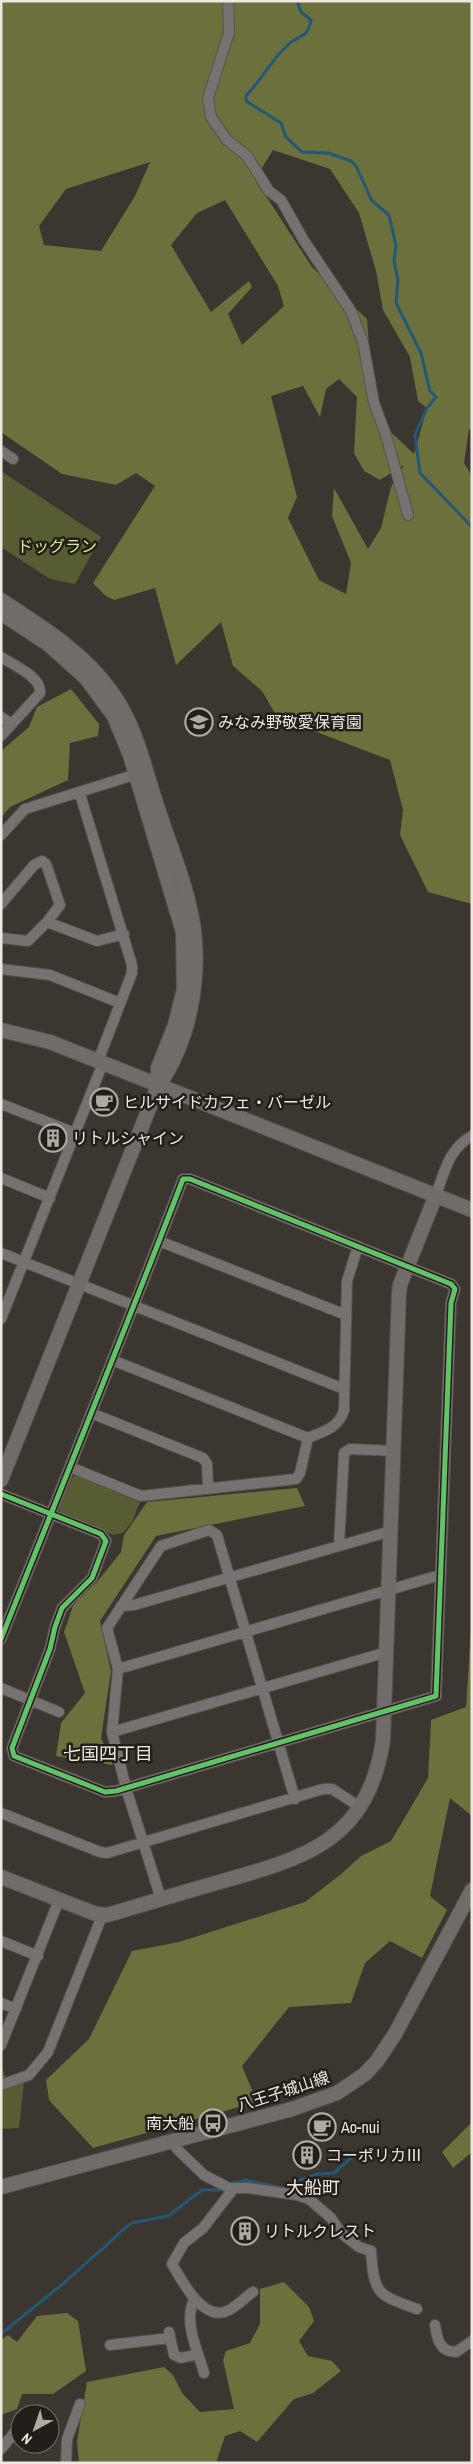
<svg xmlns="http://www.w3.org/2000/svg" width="473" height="2464" viewBox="0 0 473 2464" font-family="'Archivo Narrow','Noto Sans JP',sans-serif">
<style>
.green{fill:#585c33}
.forest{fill:#6b703c;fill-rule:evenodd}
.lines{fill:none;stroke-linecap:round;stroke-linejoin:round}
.stream{stroke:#235977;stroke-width:3}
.street-casing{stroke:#57524d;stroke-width:12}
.secondary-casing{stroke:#57524d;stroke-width:16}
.street{stroke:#767271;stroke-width:10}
.secondary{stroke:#6f6c69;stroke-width:14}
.cycleway-casing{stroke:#231e19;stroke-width:8}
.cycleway{stroke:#61c268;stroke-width:5}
.labels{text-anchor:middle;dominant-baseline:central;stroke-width:5;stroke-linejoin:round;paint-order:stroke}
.park-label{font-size:16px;fill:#dde790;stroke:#231e19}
.poi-label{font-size:16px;fill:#eee8e1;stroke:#231e19;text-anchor:start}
.street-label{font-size:16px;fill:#eee8e1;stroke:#231e19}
.neighbourhood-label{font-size:18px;fill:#eee8e1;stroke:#231e19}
</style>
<rect width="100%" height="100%" fill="#3b3630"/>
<path class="green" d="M1,471L101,537L75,584L50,579L1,547Z
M76,1475L140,1502L132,1522L123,1533L113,1535L61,1513L59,1508L72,1477Z
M1,2065L9,2088L24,2082L19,2128L1,2129Z"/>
<path class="forest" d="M1,1H472V431L469,429L464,463L472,476V904L428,892L400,835L403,810L390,760L277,717L262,691L233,666L221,622L176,665L155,588L114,600L106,596L93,583L155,486L136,473L116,485L62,474L1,432ZM273,150L330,169L359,213L376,271L383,310L410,357L418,401L427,408L414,454L374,416L367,319L312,267L255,179ZM150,162L135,196L101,251L44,245L39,226L66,189ZM225,200L278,286L284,306L242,345L228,314L252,287L249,281L211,312L171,245L197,213ZM339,379L357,397L354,453L364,471L380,480L404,465L391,487L381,528L368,549L334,488L332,516L351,563L346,594L319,580L288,518L297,497L271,396L303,386L320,417L326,389Z
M71,689L99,724L98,736L70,743L68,780L10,807L1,818V751L29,727L37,707Z
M297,1488L305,1506L156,1536L100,1621L111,1671L101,1738L113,1765L56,1756L61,1723L85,1693L64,1632L74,1603L97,1582L121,1552L124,1535L147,1502Z
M472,1613V1816L450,1798L430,1896L447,1910L422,1958L390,1941L365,1963L351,2003L289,2007L242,2066L257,2102L93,2148L49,2100L46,2080L89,2039L132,1951L179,1942L305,1902L340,1875L361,1856L391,1841L428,1778L431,1720L466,1707Z
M472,2122V2152L453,2168L442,2152Z
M284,2282L309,2307L314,2321L299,2341L308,2356L332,2361L341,2371L313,2393L294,2399L257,2442L240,2431L225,2436L216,2463H79L77,2441L87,2382L164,2367L173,2375L182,2393L200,2412L234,2409L223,2360L226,2351L250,2343L260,2324V2289Z
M67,2313L78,2321L86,2371L53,2394H22L17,2409L1,2415V2340L8,2335L17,2342L37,2316Z"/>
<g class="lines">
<path class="stream" d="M297,1L301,12L311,20C307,40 299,34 289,44C271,60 262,79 246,96V101L281,123L286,137L302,152L328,153L351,161L356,166L372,201L389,215L396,246L394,261L398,280L396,303L421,353L430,391L436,397L427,408L415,435L420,473L472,527
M229,2184L246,2180L287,2189L298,2181L318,2174L334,2173L359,2151
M1,2334L65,2282L131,2223L168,2216L202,2190H220L224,2187"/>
<g class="street-casing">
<path id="street" d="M228,1L229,33L208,98L211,117L227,140L247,156L269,191L281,200L303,239L351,311L363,342L374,403L386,435L408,515
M1,451L13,459
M1,657C13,665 42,677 40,693L1,736
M1,717L12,724
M80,794L132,965V973L98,1061
M1,835L25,809L140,773
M1,904L34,865L42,861L46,864L60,905L47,922L28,941L1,938
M47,922L97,941L124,934
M1,969L50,975L120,1003
M1,1104L75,1133
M1,1178L50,1198
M436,1195C444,1173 449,1148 472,1136
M159,1241L346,1315
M1,1253L344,1389
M1,1319L103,1063
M112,1360L308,1438
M91,1413L203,1458L207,1464L208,1489
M70,1467L141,1496L296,1479L300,1473L308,1438C324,1431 339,1428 344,1410L347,1281L358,1246
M1,1494L101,1534L106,1541L92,1578L62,1608L55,1627L50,1649L12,1748L14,1756L105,1792L116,1791L436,1696L451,1303L455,1289L451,1284L190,1179H183C124,1333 62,1486 1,1639
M339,1545L344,1453L350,1449L395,1451
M121,1606L134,1605L391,1531
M118,1669L440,1575
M1,1688L59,1712
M112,1732L387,1652
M1,1813L100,1852L107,1853L323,1789H332L360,1807
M161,1899L126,1788L112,1732L118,1669L107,1628L161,1546L209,1530L217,1535L295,1799
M1,1941L38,1956
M1,2003L16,2009
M1,2045L59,1900
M1,2085L29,2075L48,2052L102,1916
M173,2141L177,2149L204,2175L229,2188H248L297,2195L309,2199L331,2218L341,2233L359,2247L371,2251C374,2295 378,2295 417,2309
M234,2188L203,2228L184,2243L172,2264C181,2279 201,2319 224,2312C234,2310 244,2298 253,2292
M194,2300C183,2322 198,2351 204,2373
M435,2325C437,2338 439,2352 456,2352L472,2341
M169,2332L174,2355L181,2358L198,2354
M110,2345L170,2338
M1,2449L14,2433
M66,2463L67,2439L80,2404"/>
</g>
<g class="secondary-casing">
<path id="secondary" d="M1,600C42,627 85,653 113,694C136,727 144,766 156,803C169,844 188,887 194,930C200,982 189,1043 158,1086L1,1480
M1,613L48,644L86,678L114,716L130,755L183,932L184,989L175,1025L158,1068V1086
M1,1030L50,1042L472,1210
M1,1877L96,1914L107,1915C145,1904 184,1892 223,1881C309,1857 368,1839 383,1740L399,1293L400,1285L436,1195
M1,2187L292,2109L337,2093L365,2074L377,2061L395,2034L472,1890"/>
</g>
<use href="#street" class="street"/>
<use href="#secondary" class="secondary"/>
<g class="cycleway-casing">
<path id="cycleway" d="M1,1494L101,1534L106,1541L92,1578L62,1608L55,1627L50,1649L12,1748L14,1756L105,1792L116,1791L436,1696L451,1303L455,1289L451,1284L190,1179H183C124,1333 62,1486 1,1639"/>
</g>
<use href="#cycleway" class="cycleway"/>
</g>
<defs>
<g id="school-ring" transform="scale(1.4375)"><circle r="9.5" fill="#231e19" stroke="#afaaa3" stroke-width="1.5"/><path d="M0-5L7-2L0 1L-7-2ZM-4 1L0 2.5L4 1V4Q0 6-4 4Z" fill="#afaaa3"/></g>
<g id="cafe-ring" transform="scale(1.4375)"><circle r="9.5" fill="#231e19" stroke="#afaaa3" stroke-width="1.5"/><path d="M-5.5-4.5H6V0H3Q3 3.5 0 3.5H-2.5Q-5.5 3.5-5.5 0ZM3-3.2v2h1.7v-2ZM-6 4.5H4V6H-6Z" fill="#afaaa3"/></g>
<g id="building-ring" transform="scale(1.4375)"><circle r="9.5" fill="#231e19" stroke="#afaaa3" stroke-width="1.5"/><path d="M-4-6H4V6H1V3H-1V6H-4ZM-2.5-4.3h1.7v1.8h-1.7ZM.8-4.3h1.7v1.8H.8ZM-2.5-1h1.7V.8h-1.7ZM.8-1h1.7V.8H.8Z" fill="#afaaa3"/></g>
<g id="bus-ring" transform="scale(1.4375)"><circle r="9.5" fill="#231e19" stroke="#afaaa3" stroke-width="1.5"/><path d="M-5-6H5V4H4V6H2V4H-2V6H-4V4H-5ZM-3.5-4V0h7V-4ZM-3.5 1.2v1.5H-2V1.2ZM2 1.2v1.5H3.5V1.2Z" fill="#afaaa3"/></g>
</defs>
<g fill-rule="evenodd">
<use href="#school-ring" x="199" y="722"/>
<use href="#cafe-ring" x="104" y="1102"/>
<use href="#building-ring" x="53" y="1138"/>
<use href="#bus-ring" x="213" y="2123"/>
<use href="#cafe-ring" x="322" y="2127"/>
<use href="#building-ring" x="307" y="2155"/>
<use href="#building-ring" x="245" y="2231"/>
</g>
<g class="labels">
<g class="park-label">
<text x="57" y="546">ドッグラン</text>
</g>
<g class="poi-label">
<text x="218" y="722">みなみ野敬愛保育園</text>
<text x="123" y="1102">ヒルサイドカフェ・バーゼル</text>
<text x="72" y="1138">リトルシャイン</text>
<text x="194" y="2123" text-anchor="end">南大船</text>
<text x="341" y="2127">Ao-nui</text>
<text x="326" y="2155">コーポリカⅢ</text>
<text x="264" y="2231">リトルクレスト</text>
</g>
<g class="street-label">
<text transform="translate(283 2091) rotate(-18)">八王子城山線</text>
</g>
<g class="neighbourhood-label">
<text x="108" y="1753">七国四丁目</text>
<text x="313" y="2187">大船町</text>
</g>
</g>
<rect width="473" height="2464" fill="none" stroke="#eee8e1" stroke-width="5"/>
<g transform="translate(35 2429) rotate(220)"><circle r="24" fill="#231e19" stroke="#746f69"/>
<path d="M0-4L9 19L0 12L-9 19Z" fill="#afaaa3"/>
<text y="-8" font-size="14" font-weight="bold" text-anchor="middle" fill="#eee8e1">N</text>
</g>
</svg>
